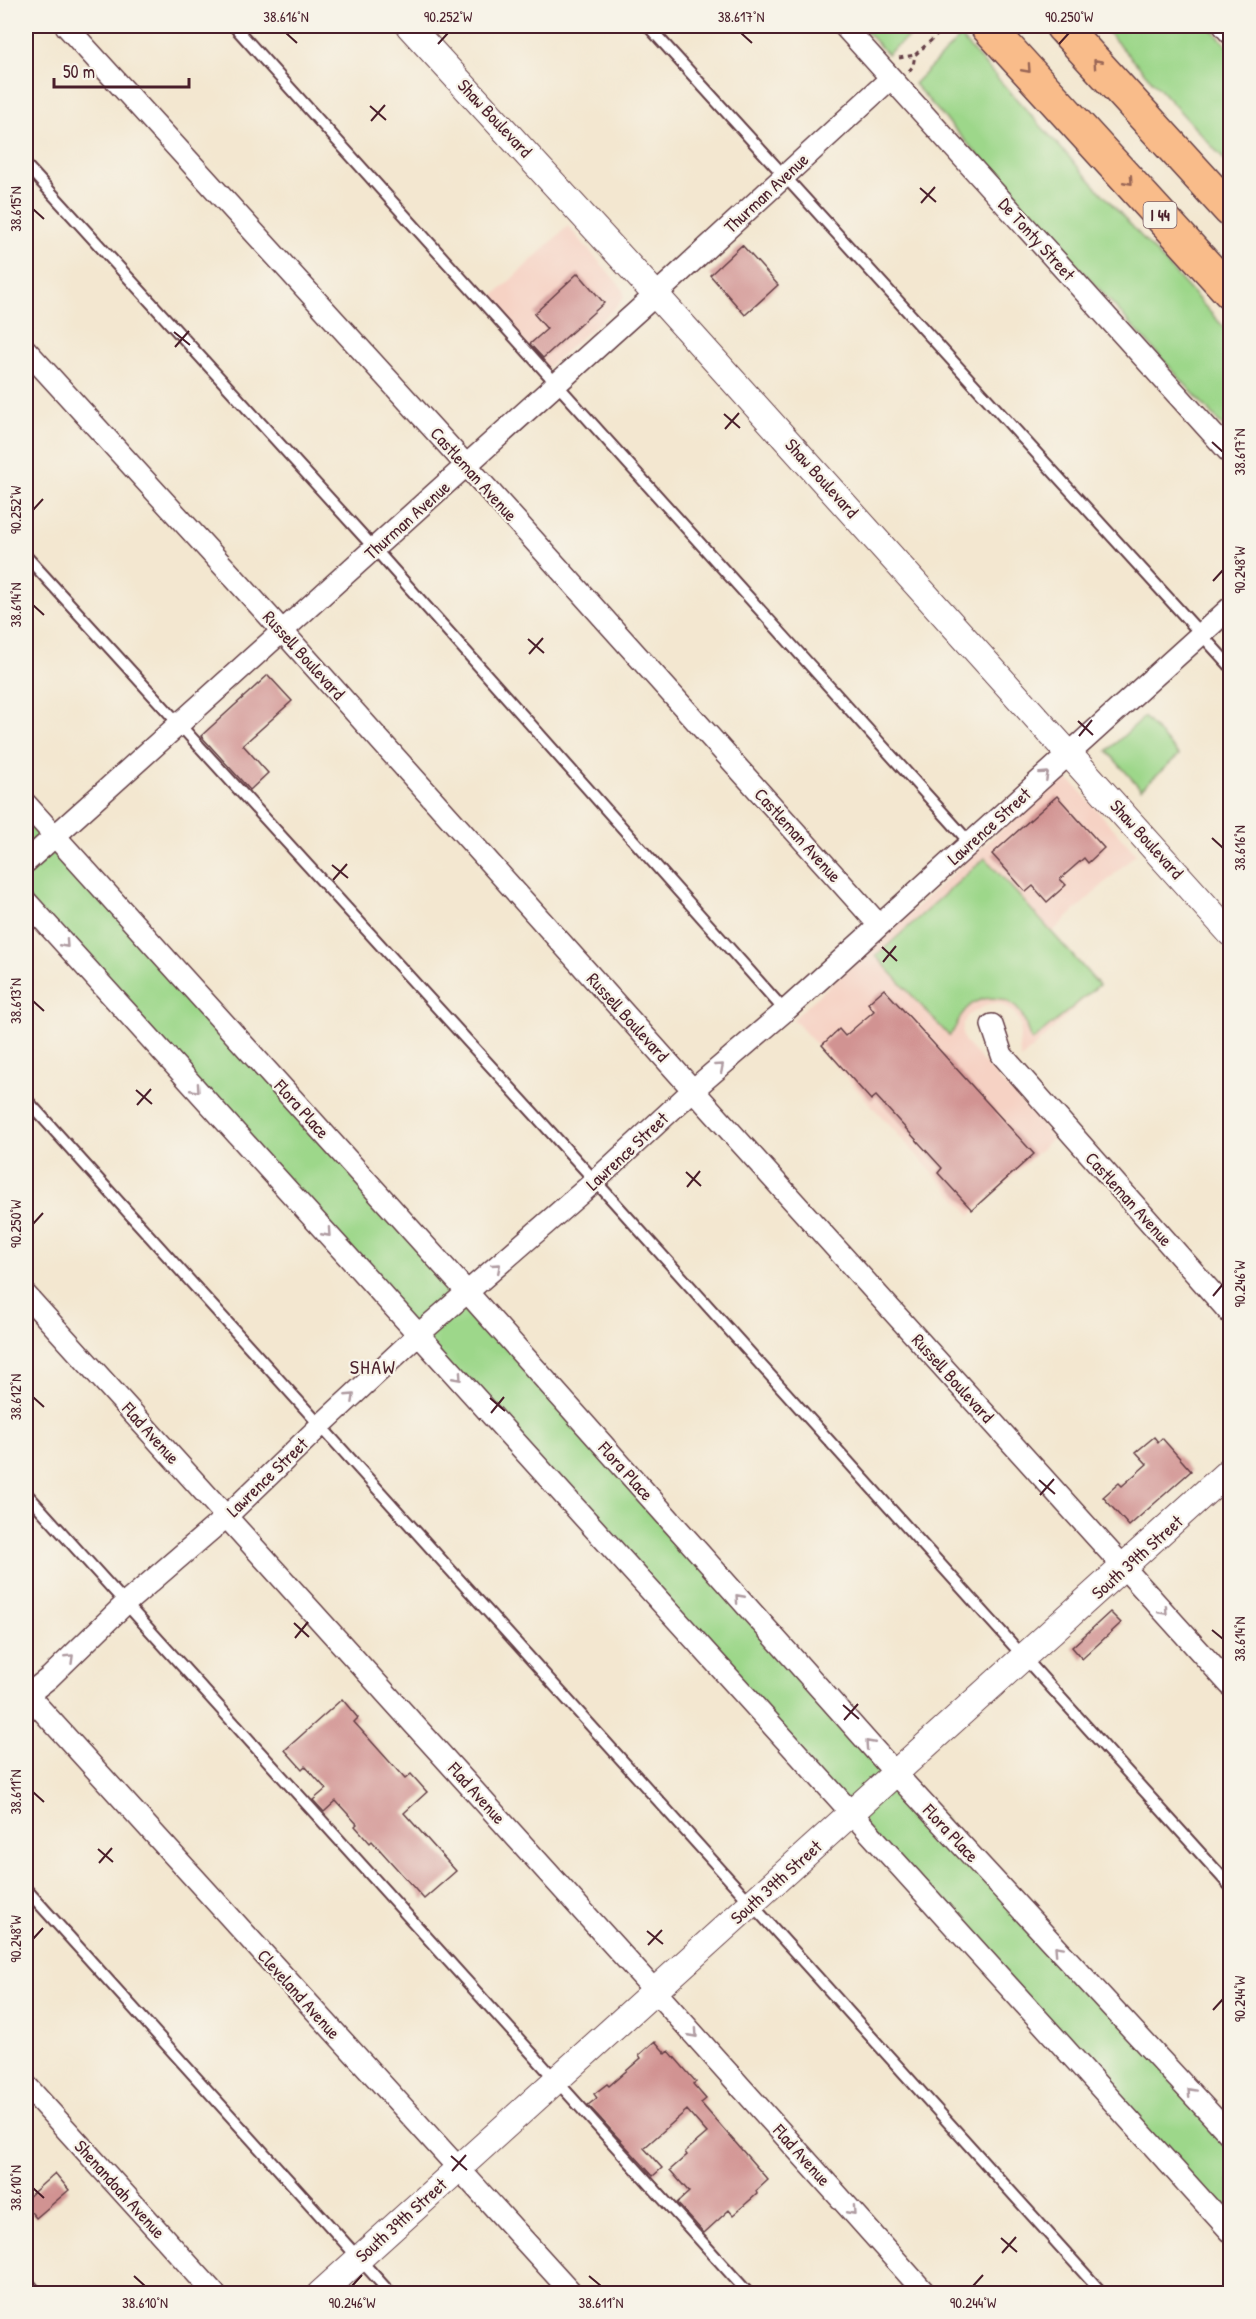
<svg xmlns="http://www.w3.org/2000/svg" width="1256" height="2319" viewBox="0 0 1256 2319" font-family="'Patrick Hand',sans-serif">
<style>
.built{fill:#f6d2c4}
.green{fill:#9dd78a;stroke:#747b5a;stroke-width:1.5}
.building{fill:#d19392}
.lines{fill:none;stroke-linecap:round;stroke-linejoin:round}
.service-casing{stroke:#633d44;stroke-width:14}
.minor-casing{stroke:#633d44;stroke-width:24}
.tertiary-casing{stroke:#633d44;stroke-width:28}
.motorway-casing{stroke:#633d44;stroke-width:36}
.path{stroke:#633d44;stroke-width:3;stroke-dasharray:4.5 4.5;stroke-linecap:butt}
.service{stroke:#fff;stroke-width:10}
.minor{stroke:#fff;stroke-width:21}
.tertiary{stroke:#fff;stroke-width:26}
.motorway{stroke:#f9bc8a;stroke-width:33}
.oneway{stroke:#996656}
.oneway2{stroke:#ae9aa0}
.ticks{fill:none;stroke:#4a1f2b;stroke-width:2}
.labels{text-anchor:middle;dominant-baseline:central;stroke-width:4.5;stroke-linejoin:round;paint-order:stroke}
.shield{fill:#f7f3e8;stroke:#7e5f64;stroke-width:1.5}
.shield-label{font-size:16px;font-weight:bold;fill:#4a1f2b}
.street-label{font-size:18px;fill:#4a1f2b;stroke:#f7f3e8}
.neighbourhood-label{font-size:20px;letter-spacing:1.5px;fill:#4a1f2b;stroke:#f7f3e8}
.neatline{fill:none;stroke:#4a1f2b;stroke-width:2}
.ticks-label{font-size:15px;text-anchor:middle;fill:#4a1f2b}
</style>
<rect width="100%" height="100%" fill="#f7f3e8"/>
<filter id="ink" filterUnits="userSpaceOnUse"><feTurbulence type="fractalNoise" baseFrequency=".0167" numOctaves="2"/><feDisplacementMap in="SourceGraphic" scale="12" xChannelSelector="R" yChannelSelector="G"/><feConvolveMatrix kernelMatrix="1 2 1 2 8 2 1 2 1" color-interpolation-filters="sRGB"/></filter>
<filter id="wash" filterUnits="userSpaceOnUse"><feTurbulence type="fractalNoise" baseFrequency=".008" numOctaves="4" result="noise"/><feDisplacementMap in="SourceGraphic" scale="24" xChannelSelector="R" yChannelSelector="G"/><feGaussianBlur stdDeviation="1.35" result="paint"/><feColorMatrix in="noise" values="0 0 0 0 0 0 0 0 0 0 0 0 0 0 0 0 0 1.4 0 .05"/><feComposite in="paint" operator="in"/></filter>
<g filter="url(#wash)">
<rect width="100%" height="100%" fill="#f3e7d0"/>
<path class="built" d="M568,226L623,289L624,297L618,305L547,368L488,301Z
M1065,779L1073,783L1136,854L1051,933L1099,985L1021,1059L1019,1048L1021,1025L1016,1015L1008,1008L998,1003L988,1004L967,1016L963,1024L962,1034L965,1042L1053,1138L971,1215L793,1019L1053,783Z"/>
<path class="green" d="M861,26H922L887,54Z
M1102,26H1209L1230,49V166Z
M960,37L1230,334V434L914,84Z
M1144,717L1179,755L1141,789L1107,751Z
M26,804L1230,2135V2231L26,901Z
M985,858L1099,985L1032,1041C1026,1032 1027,1021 1020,1012C1005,993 977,994 963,1013C957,1022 956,1029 949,1036L876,956Z"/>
<g id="blocks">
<path class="building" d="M742,245L778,285L745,315L710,275Z
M578,273L604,303L543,358L530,344L547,329L534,314Z
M268,675L292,701L243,745L268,773L250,790L201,736Z
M1057,796L1104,848L1088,863L1084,858L1060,879L1066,885L1047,902L1033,886L1026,892L992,854Z
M884,989L1034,1154L972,1210L938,1173L942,1168L876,1096L871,1100L822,1045L839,1029L845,1036L874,1011L868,1003Z
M1154,1437L1158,1442L1162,1438L1191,1471L1129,1526L1103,1497L1119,1483L1122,1486L1147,1464L1136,1452Z
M1110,1612L1121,1623L1082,1659L1072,1647Z
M342,1699L358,1718L354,1722L405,1779L411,1774L427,1792L404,1813L456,1871L424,1899L372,1841L370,1843L355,1826L357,1824L336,1801L324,1812L313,1800L326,1789L305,1766L302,1769L285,1750Z
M655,2041L666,2054L669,2051L696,2082L693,2084L706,2099L701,2103L768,2180L756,2191L757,2194L733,2215L729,2210L704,2233L677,2203L689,2192L670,2170L687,2155L685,2152L707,2133L687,2110L644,2148L662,2168L653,2176L588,2105L597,2098L594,2094L607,2084L609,2086L641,2058L639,2055Z
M55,2173L69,2190L36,2218L26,2206V2199Z"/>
</g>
</g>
<g filter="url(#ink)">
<use href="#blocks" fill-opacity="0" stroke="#633d44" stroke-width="1.5"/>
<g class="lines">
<g class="service-casing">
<path id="service" d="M234,26L970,843
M648,26L1230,666
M26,165L375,549L785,1011
M26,556L607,1194L1230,1886
M26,1099L1103,2294
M26,1493L749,2294
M26,1889L391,2294
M26,2280L38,2294"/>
</g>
<g class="minor-casing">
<path id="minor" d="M66,26L467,466L879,925
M844,26L1230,453
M1224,26L1230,33
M26,350L267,614L693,1090L1230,1685
M26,804L468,1293L896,1774L1230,2135
M26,862L673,279L891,78
M26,901L1230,2231
M992,1025L1002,1055L1230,1313
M26,1295L655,1991L926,2294
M26,1693L573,2294
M26,1696L49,1678L126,1603L227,1516L321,1425L419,1334L595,1181L693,1090L785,1011L1230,608
M26,2085L215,2294"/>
</g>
<g class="tertiary-casing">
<path id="tertiary" d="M409,26L656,295L1230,933
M320,2294L1230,1470"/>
</g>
<g class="motorway-casing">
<path id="motorway" d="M987,26L1230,292
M1062,26L1230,210"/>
</g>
<path class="path" d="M899,58L915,55
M909,71L913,66L915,55L947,26"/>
<use href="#service" class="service"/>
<use href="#minor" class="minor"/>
<use href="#tertiary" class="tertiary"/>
<use href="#motorway" class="motorway"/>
</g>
<defs><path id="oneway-chevron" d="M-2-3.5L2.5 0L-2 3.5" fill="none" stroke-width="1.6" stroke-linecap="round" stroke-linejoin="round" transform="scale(1.5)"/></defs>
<g class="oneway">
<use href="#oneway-chevron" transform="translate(1097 63) rotate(-132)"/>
<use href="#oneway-chevron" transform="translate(1027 69) rotate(48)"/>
<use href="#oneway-chevron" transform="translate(1129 181) rotate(48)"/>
</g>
<g class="oneway2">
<use href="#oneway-chevron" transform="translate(1045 775) rotate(-42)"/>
<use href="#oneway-chevron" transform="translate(65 944) rotate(48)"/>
<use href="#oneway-chevron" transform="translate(720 1067) rotate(-41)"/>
<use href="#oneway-chevron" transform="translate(196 1089) rotate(48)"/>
<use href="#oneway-chevron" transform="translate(327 1233) rotate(48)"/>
<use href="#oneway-chevron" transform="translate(497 1267) rotate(-41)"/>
<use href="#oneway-chevron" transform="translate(458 1377) rotate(48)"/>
<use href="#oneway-chevron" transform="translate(351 1397) rotate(-43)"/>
<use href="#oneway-chevron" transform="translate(739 1598) rotate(-132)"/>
<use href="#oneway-chevron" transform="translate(1164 1611) rotate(48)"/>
<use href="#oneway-chevron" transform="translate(70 1658) rotate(-44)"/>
<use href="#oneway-chevron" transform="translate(869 1744) rotate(-132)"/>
<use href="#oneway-chevron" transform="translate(1058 1949) rotate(-133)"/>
<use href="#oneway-chevron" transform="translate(694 2034) rotate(48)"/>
<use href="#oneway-chevron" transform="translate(1191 2092) rotate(-133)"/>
<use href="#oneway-chevron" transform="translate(852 2211) rotate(48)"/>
</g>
</g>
<path class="ticks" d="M286,33L297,43M741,33L752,43M438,44L448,33M1059,44L1069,33M370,106L386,120M371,121L385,105M920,188L936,202M921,203L935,187M33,209L44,219M174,332L190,345M175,347L189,331M724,414L740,428M725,429L739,413M1212,442L1223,452M33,510L43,499M1213,581L1223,570M33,605L44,615M528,639L544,653M529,654L543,638M1078,721L1093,735M1079,736L1092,720M1212,838L1223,848M332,865L348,878M333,880L347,864M882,947L897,961M883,962L896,946M33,1001L44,1011M136,1090L152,1104M137,1105L151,1089M686,1172L701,1186M687,1187L700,1171M33,1224L43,1213M1213,1296L1223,1284M33,1397L44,1407M490,1398L505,1411M491,1413L504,1397M1039,1480L1055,1494M1040,1495L1054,1479M294,1623L309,1637M1212,1630L1223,1639M295,1638L308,1622M843,1705L859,1719M844,1720L858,1704M33,1792L44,1802M98,1849L113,1862M99,1863L112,1848M647,1931L663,1944M33,1939L43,1928M648,1945L662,1930M1213,2010L1223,1999M451,2156L467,2170M452,2171L466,2155M33,2188L44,2198M1001,2238L1017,2252M1002,2253L1016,2237M134,2276L145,2286M589,2276L601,2286M352,2286L362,2275M973,2286L983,2275"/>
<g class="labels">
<rect class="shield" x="1143.5" y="202" width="33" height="26" rx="4.5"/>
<g class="shield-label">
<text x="1160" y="215">I 44</text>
</g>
<g class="street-label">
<text transform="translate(495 118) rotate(47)">Shaw Boulevard</text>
<text transform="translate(766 193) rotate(-43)">Thurman Avenue</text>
<text transform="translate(1037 239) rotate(48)">De Tonty Street</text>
<text transform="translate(474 474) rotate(48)">Castleman Avenue</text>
<text transform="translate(822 478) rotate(48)">Shaw Boulevard</text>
<text transform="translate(407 520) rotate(-42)">Thurman Avenue</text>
<text transform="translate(304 655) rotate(48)">Russell Boulevard</text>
<text transform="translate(989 826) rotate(-42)">Lawrence Street</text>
<text transform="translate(798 835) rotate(48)">Castleman Avenue</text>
<text transform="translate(1147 839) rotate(48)">Shaw Boulevard</text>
<text transform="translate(628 1017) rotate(48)">Russell Boulevard</text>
<text transform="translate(302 1109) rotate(48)">Flora Place</text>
<text transform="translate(627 1151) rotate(-43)">Lawrence Street</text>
<text transform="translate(1129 1199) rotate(48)">Castleman Avenue</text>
<text transform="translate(953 1378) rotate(48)">Russell Boulevard</text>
<text transform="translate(151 1433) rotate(48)">Flad Avenue</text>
<text transform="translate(626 1471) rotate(48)">Flora Place</text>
<text transform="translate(267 1477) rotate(-44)">Lawrence Street</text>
<text transform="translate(1137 1557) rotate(-42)">South 39th Street</text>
<text transform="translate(477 1793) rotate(48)">Flad Avenue</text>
<text transform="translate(951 1833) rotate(47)">Flora Place</text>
<text transform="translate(776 1882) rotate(-42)">South 39th Street</text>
<text transform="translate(299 1994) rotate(48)">Cleveland Avenue</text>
<text transform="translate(802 2155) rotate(48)">Flad Avenue</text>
<text transform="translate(120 2189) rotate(48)">Shenandoah Avenue</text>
<text transform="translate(401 2220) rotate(-42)">South 39th Street</text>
</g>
<g class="neighbourhood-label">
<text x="373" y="1366">SHAW</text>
</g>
</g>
<rect width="1256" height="2319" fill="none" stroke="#f7f3e8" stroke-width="66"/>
<path d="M54 78v9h135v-9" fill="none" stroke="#4a1f2b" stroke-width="3"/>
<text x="63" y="78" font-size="18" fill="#4a1f2b" stroke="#f7f3e8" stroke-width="4.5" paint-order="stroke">50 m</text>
<rect x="33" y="33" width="1190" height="2253" class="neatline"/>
<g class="ticks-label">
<text x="286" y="22">38.616°N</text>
<text x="448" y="22">90.252°W</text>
<text x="741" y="22">38.617°N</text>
<text x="1069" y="22">90.250°W</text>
<text transform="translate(16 209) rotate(-90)" y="5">38.615°N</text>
<text transform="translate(1240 452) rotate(-90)" y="5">38.617°N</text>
<text transform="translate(16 510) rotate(-90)" y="5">90.252°W</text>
<text transform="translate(1240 570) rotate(-90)" y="5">90.248°W</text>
<text transform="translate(16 605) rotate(-90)" y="5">38.614°N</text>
<text transform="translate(1240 848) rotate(-90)" y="5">38.616°N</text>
<text transform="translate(16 1001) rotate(-90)" y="5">38.613°N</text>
<text transform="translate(16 1224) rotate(-90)" y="5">90.250°W</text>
<text transform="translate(1240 1284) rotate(-90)" y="5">90.246°W</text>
<text transform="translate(16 1397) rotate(-90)" y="5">38.612°N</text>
<text transform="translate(1240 1639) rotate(-90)" y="5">38.614°N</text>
<text transform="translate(16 1792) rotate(-90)" y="5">38.611°N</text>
<text transform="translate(16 1939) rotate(-90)" y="5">90.248°W</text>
<text transform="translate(1240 1999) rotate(-90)" y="5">90.244°W</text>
<text transform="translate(16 2188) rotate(-90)" y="5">38.610°N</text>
<text x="145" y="2308">38.610°N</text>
<text x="352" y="2308">90.246°W</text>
<text x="601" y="2308">38.611°N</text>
<text x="973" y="2308">90.244°W</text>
</g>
</svg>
